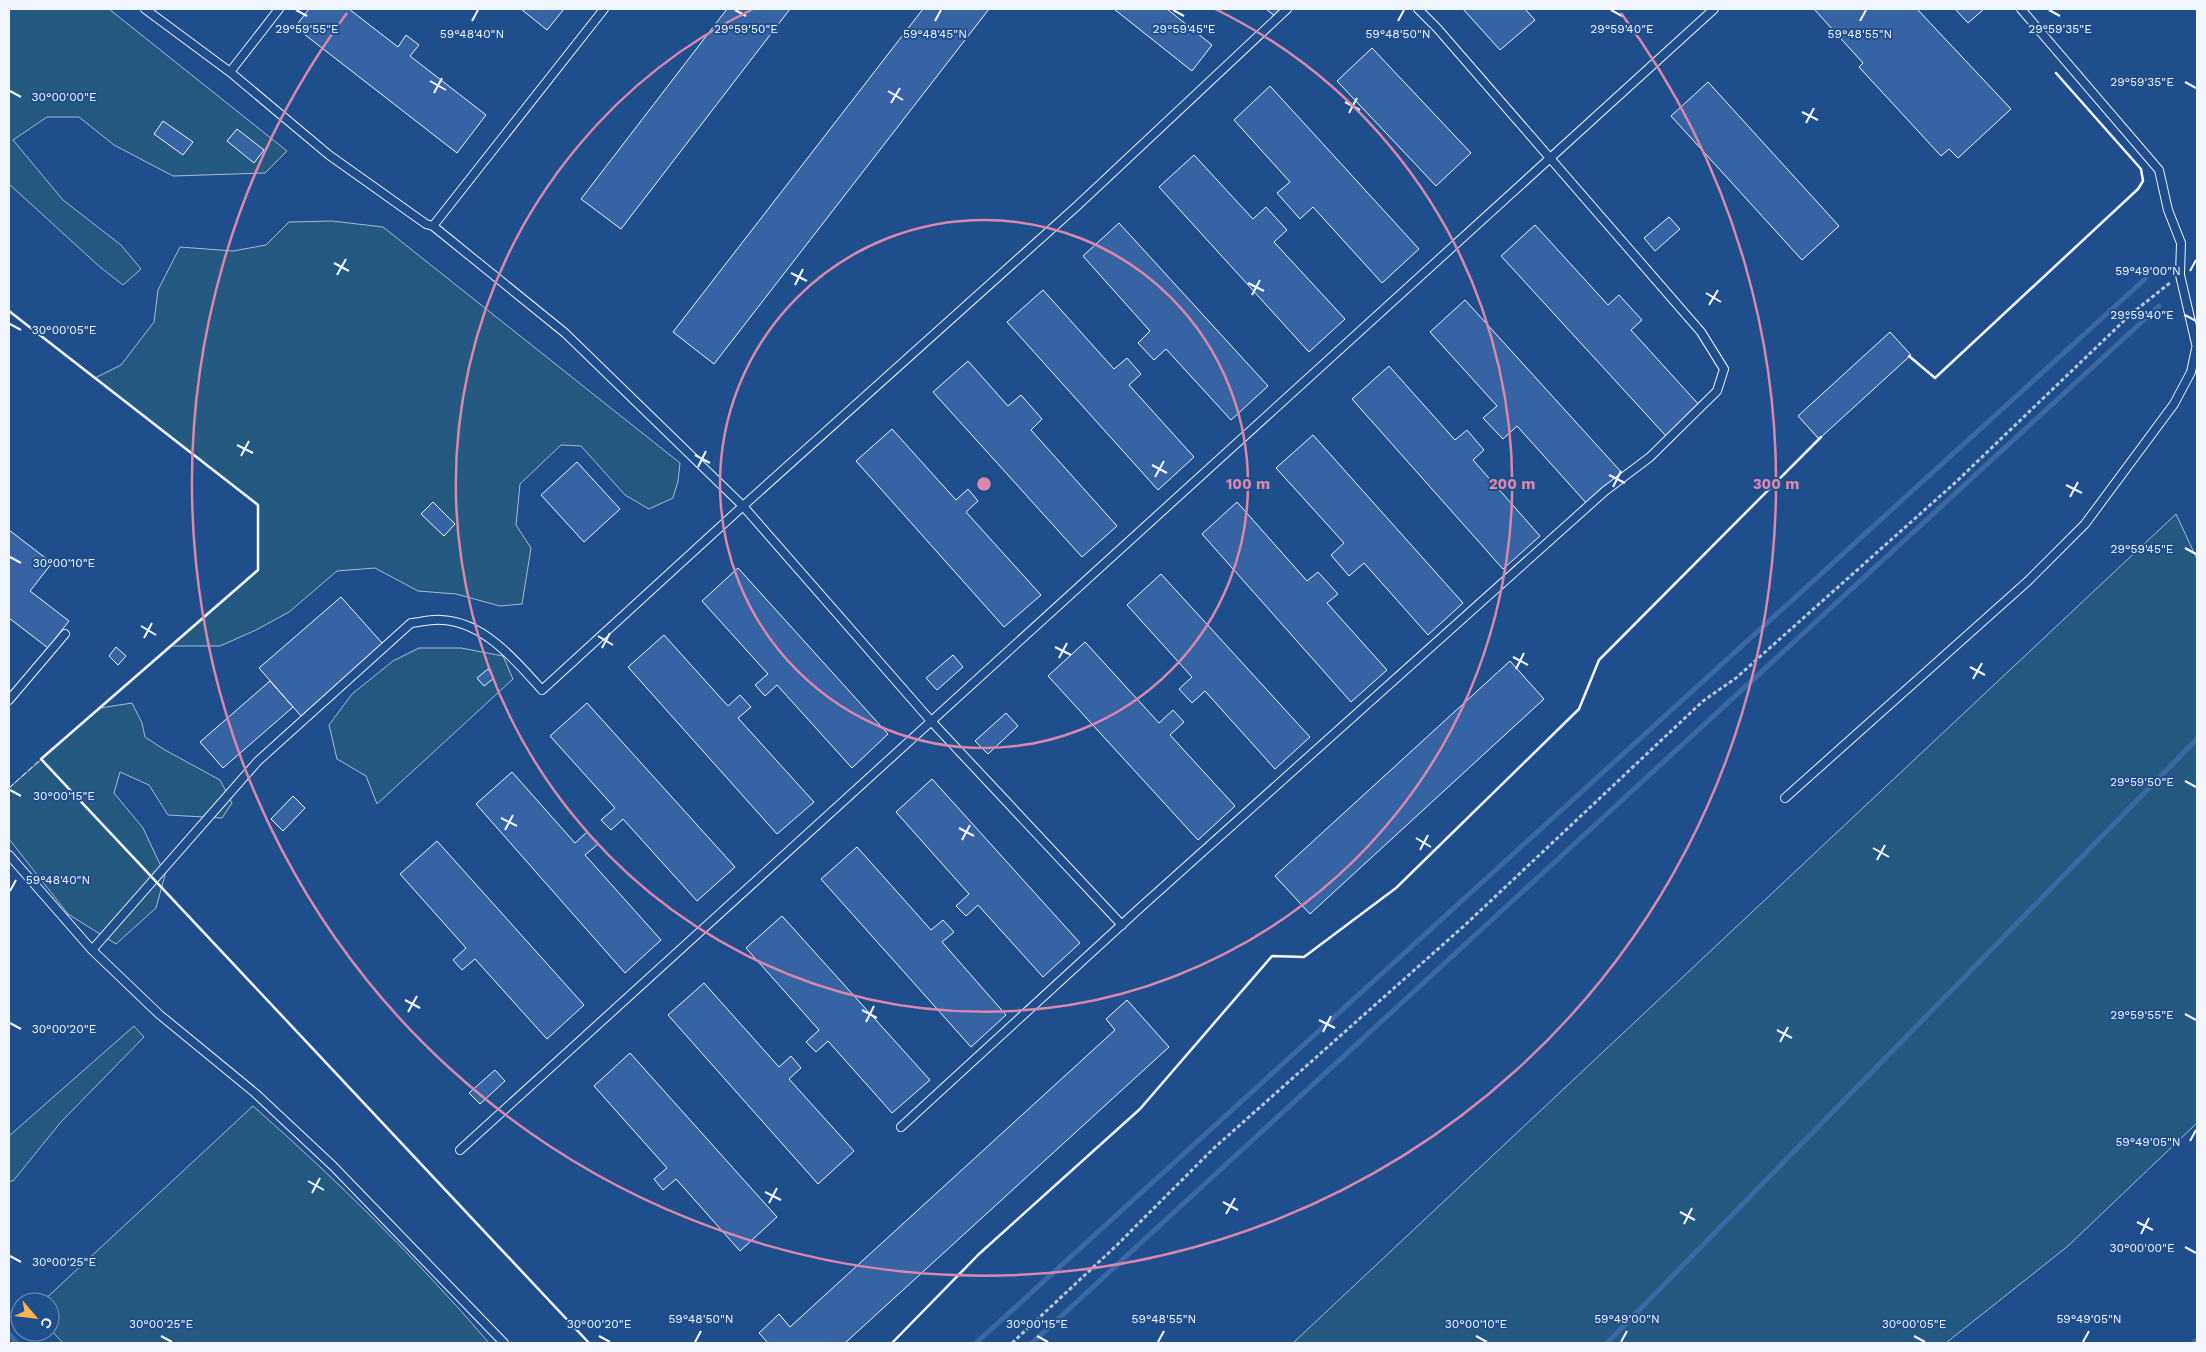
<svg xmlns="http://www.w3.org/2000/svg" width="2206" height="1352" viewBox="0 0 2206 1352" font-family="'Work Sans',sans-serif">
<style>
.green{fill:#245a82;stroke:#a8bbd7}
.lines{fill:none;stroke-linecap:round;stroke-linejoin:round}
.stream{stroke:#3b69a3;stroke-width:5}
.building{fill:#3563a3;stroke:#f2f6ff}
.service-casing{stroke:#f2f6ff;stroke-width:10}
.path{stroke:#b3c4dc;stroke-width:3;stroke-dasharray:4 2.5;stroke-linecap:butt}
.service{stroke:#1f4e8c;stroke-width:8}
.fence{stroke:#f2f6ff;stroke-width:1;stroke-dasharray:6 2.5;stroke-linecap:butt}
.wall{stroke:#f2f6ff;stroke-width:2.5}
.ticks{fill:none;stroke:#f2f6ff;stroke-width:2}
.ring{fill:none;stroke:#da87ad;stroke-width:2.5}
.ticks-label{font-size:12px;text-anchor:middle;fill:#f2f6ff;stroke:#1f4e8c;stroke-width:4;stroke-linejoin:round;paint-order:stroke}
.centre{fill:#da87ad;stroke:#1f4e8c;stroke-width:2.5}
.ring-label{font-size:15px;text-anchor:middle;font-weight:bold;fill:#da87ad;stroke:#1f4e8c;stroke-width:4;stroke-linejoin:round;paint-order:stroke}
</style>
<rect width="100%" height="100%" fill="#1f4e8c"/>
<path class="green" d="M9,9H109L287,151L265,173L173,176L114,145L79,117H47L13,140L63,200L121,245L141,269L123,285L100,267L9,184Z
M332,221L383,227L680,463L678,481L673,498L649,509L625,495L581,446L561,445L520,484L516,525L531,548L522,604L500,606L456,594L418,591L375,568L337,571L289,612L256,630L220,646H171L258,570V505L95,378L121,365L154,322L158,290L180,247L233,251L266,245L289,222Z
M2176,514L2197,559V1123L2068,1246L1946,1343H1293Z
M419,648H461L503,656L513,679L377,804L366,776L337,759L329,725L352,694L393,661Z
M132,703L142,723L145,737L165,750L220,780L232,803L222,818L168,815L149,785L120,772L114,793L143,828L165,875L156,908L116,944L68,914L9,839V788L100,708Z
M134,1026L144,1037L61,1122L13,1181H9V1136Z
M253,1106C337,1180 416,1258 489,1343H63L50,1329V1302H42Z"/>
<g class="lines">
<path class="stream" d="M9,1334L17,1343
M976,1343L2145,279
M1032,1343L2159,306
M1607,1343L2197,739
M2193,1343L2197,1340"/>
</g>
<path class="building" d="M309,9H349L398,47L406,35L419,45L410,56L486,115L457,153L295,27Z
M521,9H564L547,30Z
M727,9H790L621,229L581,199Z
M923,9H989L714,364L673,332Z
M1114,9H1167L1212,45L1192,71Z
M1266,9H1282L1276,17Z
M1463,9H1525L1535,20L1500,50Z
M1814,9H1917L2011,109L1958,158L1949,149L1941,156L1859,67L1863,63Z
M1955,9H1984L1968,23Z
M1372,48L1471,153L1436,186L1337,81Z
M1708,82L1839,226L1802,260L1671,116Z
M1270,86L1419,249L1382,283L1313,207L1300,219L1277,193L1290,182L1234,120Z
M163,121L193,142L183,155L154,134Z
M237,129L264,150L254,163L227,141Z
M1194,155L1253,219L1266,207L1287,230L1274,242L1345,319L1309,352L1159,187Z
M1669,217L1680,229L1655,251L1644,238Z
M1119,223L1268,386L1231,420L1166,349L1154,360L1138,343L1150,331L1083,256Z
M1535,225L1608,305L1619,295L1642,320L1631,330L1700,406L1666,436L1501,256Z
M1043,290L1114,369L1127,358L1141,374L1129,385L1194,457L1158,490L1007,322Z
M1465,300L1623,474L1588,505L1517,426L1503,439L1483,418L1497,406L1430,332Z
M1890,332L1911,355L1819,439L1798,416Z
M968,361L1008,406L1021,395L1042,419L1031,430L1117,526L1082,557L933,392Z
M1389,366L1455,440L1467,430L1484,450L1473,460L1540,536L1503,569L1352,399Z
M892,429L956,500L968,489L978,501L966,512L1041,595L1004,627L856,461Z
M1313,435L1463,603L1428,635L1364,563L1349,576L1331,555L1344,543L1276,468Z
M577,462L620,509L584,542L541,495Z
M433,502L455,524L444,536L421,514Z
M1237,502L1307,581L1318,572L1338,594L1327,603L1387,670L1351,702L1202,534Z
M9,530L52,563L30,591L69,621L48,648L9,618Z
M738,568L888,734L852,768L777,685L765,696L755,685L768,674L702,601Z
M1161,574L1310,737L1275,769L1205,691L1192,703L1179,689L1192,677L1127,605Z
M341,597L383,644L301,716L259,668Z
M664,635L728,706L740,695L751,707L738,718L814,802L777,834L628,667Z
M1085,642L1159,723L1173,710L1184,722L1170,735L1235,806L1198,840L1048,676Z
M116,647L126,656L118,665L109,656Z
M953,655L963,667L937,690L926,678Z
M1510,661L1544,699L1310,914L1275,876Z
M488,669L494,678L484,686L477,678Z
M270,681L293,707L223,768L200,742Z
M587,703L735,867L697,901L623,819L611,830L601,820L615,808L550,736Z
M1006,713L1018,726L988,754L975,741Z
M512,772L575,843L587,832L598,844L585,855L661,940L625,973L476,804Z
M932,779L1080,943L1043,977L978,905L966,916L956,906L969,894L896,812Z
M293,796L305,808L283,831L271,819Z
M437,841L584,1005L547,1039L475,959L462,970L453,960L466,948L400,874Z
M857,847L931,930L943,920L954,932L942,942L1006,1015L971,1047L821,879Z
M782,916L930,1080L892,1113L828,1041L816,1052L806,1042L819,1030L746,948Z
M704,983L779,1067L791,1056L801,1068L789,1079L854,1151L818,1184L668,1015Z
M1127,1000L1169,1047L845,1343H768L759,1333L779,1314L790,1327L1115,1030L1106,1019Z
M630,1053L777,1217L740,1251L676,1179L663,1190L654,1179L667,1168L594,1086Z
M495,1070L505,1081L480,1104L469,1093Z"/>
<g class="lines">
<g class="service-casing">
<path id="service" d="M145,9L230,72L329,155L426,224L433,226L565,333L743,506L1077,206L1287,9
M2021,9L2159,170L2168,210L2181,243L2180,275L2197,348
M230,72L279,9
M433,226L604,9
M9,700L65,634
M1785,798L2028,581L2085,524L2174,404L2191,372L2197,344
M9,855L92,950L160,1015L255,1093L333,1166L504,1343
M92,950L258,761L411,623C421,622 432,619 442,620C484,622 516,661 542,690L743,506L931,721L1122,925
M901,1127L1141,907L1605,491L1650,457L1717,391L1724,369L1701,332L1437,28L1418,9
M460,1150L1714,9"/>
</g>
<path class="path" d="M1012,1343L1117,1245L1214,1148L1465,925L1703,701L1736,678L1957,481L2131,314L2171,282"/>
<use href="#service" class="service"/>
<path class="fence" d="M9,788L41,759"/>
<path class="wall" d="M9,311L258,505V570L41,759L589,1343
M1909,356L1935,378L2138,189L2143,181L2141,169L2056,73
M892,1343L979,1254L1140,1109L1272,956L1304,957L1396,888L1579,709L1599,660L1821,437"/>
</g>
<path class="ticks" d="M296,10L307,16M735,10L746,16M1173,10L1184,16M1611,10L1622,16M2049,10L2060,16M472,21L478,10M935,21L941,10M1398,21L1404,10M1860,21L1866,10M430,81L446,90M2185,82L2196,88M10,91L21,97M888,91L903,100M434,93L442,78M1345,102L1360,110M891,103L900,88M1802,112L1818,120M1349,113L1357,98M1806,123L1814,108M334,263L349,271M2190,271L2196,260M791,273L807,281M337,275L346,259M1248,283L1264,291M795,285L803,269M1706,293L1721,302M1252,295L1260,280M1709,305L1718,290M2185,315L2196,321M10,324L21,330M237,445L253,453M695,455L710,463M241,456L249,441M1152,465L1167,473M698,467L706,451M1609,475L1625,483M1155,477L1164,461M2066,485L2082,493M1613,487L1621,471M2070,497L2078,482M2185,548L2196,554M10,557L21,563M141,626L156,635M598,636L613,645M144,638L152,623M1055,647L1071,655M602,648L610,633M1513,657L1528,665M1059,658L1067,643M1970,667L1985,675M1516,669L1524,653M1973,679L1982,663M2185,781L2196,787M10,790L21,796M501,818L517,826M959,828L974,836M505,830L513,815M1416,838L1431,847M962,840L970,825M1873,848L1889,857M1420,850L1428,835M1877,860L1885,845M10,891L16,880M405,1000L420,1008M862,1010L877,1018M408,1012L417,996M2185,1014L2196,1020M1319,1020L1335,1028M866,1022L874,1006M10,1023L21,1029M1777,1030L1792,1038M1323,1032L1331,1016M1780,1042L1788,1027M2190,1141L2196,1130M308,1181L324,1190M765,1192L781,1200M312,1193L320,1178M1223,1202L1238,1210M769,1203L777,1188M1680,1212L1695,1220M1226,1214L1235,1198M2137,1222L2153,1230M1684,1224L1692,1208M2141,1234L2149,1218M2185,1247L2196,1253M10,1256L21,1262M161,1336L172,1342M599,1336L610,1342M1037,1336L1048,1342M1476,1336L1487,1342M1914,1336L1925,1342M695,1342L701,1331M1158,1342L1164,1331M1621,1342L1627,1331M2083,1342L2089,1331"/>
<g class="ring">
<circle cx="984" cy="484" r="264"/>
<path d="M1215 9A528 528 0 1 1 753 9"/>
<path d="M1621 13A792 792 0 1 1 347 13"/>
</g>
<g class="ticks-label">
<text x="307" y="33">29°59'55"E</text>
<text x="746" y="33">29°59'50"E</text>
<text x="1184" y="33">29°59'45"E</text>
<text x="1622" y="33">29°59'40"E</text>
<text x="2060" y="33">29°59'35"E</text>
<text x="472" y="38">59°48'40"N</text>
<text x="935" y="38">59°48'45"N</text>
<text x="1398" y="38">59°48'50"N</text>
<text x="1860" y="38">59°48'55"N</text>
<text x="2142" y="86">29°59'35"E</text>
<text x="64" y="101">30°00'00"E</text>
<text x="2148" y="275">59°49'00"N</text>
<text x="2142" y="319">29°59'40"E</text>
<text x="64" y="334">30°00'05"E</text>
<text x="2142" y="553">29°59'45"E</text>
<text x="64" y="567">30°00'10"E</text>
<text x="2142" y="786">29°59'50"E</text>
<text x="64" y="800">30°00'15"E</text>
<text x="58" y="884">59°48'40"N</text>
<text x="2142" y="1019">29°59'55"E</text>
<text x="64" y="1033">30°00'20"E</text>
<text x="2148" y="1146">59°49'05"N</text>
<text x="2142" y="1252">30°00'00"E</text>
<text x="64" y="1266">30°00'25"E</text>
<text x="701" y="1323">59°48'50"N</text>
<text x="1164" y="1323">59°48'55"N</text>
<text x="1627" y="1323">59°49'00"N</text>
<text x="2089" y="1323">59°49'05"N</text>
<text x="161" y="1328">30°00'25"E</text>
<text x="599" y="1328">30°00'20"E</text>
<text x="1037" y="1328">30°00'15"E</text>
<text x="1476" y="1328">30°00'10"E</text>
<text x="1914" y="1328">30°00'05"E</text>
</g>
<circle cx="984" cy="484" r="8" class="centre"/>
<g class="ring-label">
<text x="1248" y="489">100 m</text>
<text x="1512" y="489">200 m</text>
<text x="1776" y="489">300 m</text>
</g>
<rect width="2206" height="1352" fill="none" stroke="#f2f6ff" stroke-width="20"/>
<g transform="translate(35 1317) rotate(118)"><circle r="24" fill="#1f4e8c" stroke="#7391ba"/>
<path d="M0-4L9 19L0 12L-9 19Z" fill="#ffb74d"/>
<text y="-8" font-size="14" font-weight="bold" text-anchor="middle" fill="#f2f6ff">С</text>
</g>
</svg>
